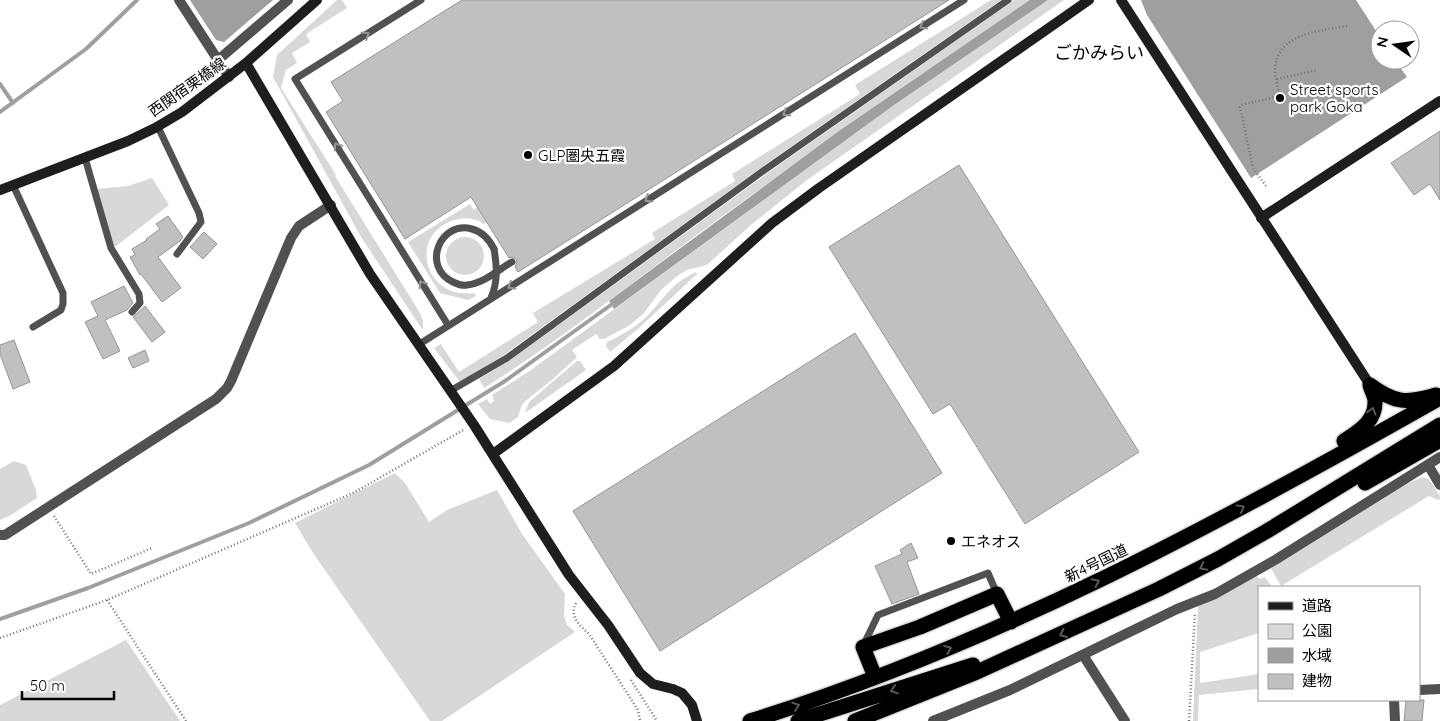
<svg xmlns="http://www.w3.org/2000/svg" width="1440" height="721" viewBox="0 0 1440 721" font-family="Quicksand,'Noto Sans JP',sans-serif">
<style>
.green{fill:#d8d8d8}
.water{fill:#9f9f9f}
.lines{fill:none;stroke-linecap:round;stroke-linejoin:round}
.stream{stroke:#9f9f9f;stroke-width:4}
.building{fill:#c0c0c0;stroke:#959595}
.highway-casing{stroke:#dbdbdb;stroke-width:18}
.path{stroke:#737373;stroke-width:2.5;stroke-dasharray:1 2.5;stroke-linecap:butt}
.lane{stroke:#515151;stroke-width:7}
.street{stroke:#515151;stroke-width:10}
.secondary{stroke:#1e1e1e;stroke-width:10}
.highway{stroke:#000;stroke-width:15}
.lane-bridge{stroke:#515151;stroke-width:7}
.oneway{stroke:#979797}
.oneway2{stroke:#595959}
.poi-dot{fill:#000;stroke:#fff;stroke-width:2}
.labels{text-anchor:middle;dominant-baseline:central;stroke-width:4.5;stroke-linejoin:round;paint-order:stroke}
.street-label{font-size:15px;fill:#000;stroke:#fff}
.poi-label{font-size:15px;fill:#000;stroke:#fff;text-anchor:start}
.quarter-label{font-size:18px;fill:#000;stroke:#fff}
</style>
<rect width="100%" height="100%" fill="#fff"/>
<path class="green" d="M337,0H342L347,8L306,34L310,42L292,53L297,63L286,70L281,88L336,175L335,176L420,313L423,321V328L422,329L361,237L273,77L277,55Z
M991,0H1001L769,162L504,355L460,382L434,348L441,344L459,372L538,322L533,313L655,239L652,233L735,181L732,174L860,94L855,85Z
M1014,0H1031C927,71 825,142 724,215C644,273 567,336 484,388L479,379L509,361L776,167Z
M1048,0H1064L807,180L752,224L707,265L687,270L677,276L661,290L644,313L630,325L604,339H600L596,334L572,350L577,357L552,380L524,402L521,407L518,417L509,423L490,419L478,404L487,399L490,404L494,401L492,395L531,370L894,105Z
M152,178L169,205L115,247L111,241L97,189L128,186Z
M470,204L474,210L477,207L487,222L484,224C475,218 465,217 455,220C408,233 423,300 474,293L476,296L468,300L440,293L408,242Z
M446 256a19 19 0 1 1 38 0a19 19 0 1 1-38 0Z
M696,272L697,274L639,328L610,352L606,346L607,342C620,336 633,329 644,319C664,300 668,285 696,272Z
M577,361H580L586,370L525,413L529,402Z
M14,461L26,465L36,490L37,498L11,515L0,520V469Z
M395,473L405,483L429,522L447,510L497,490L522,534L565,594L564,616L567,625L575,632L442,721H430L313,553L295,523Z
M1422,477L1429,479L1440,496V499L1438,500L1429,496L1281,586L1271,568L1358,514L1391,491Z
M1256,576L1260,579L1265,577L1272,587H1259V633L1200,652V683L1259,674V689L1199,695L1198,721H1193L1198,605Z
M126,640L180,721H0V705Z"/>
<path class="water" d="M190,0H273L224,42L216,40Z
M1030,0H1048L894,105L614,309L609,301L839,131Z
M1141,0H1356L1380,37V60H1395L1407,77L1251,178L1147,15Z"/>
<g class="lines">
<path class="stream" d="M0,84L13,103
M0,112L86,49L137,0
M0,619L88,588L249,523L369,465L505,381L615,302"/>
</g>
<path class="building" d="M462,0H949L518,272L515,267L517,262L516,259L512,257L509,258L471,197L405,239L326,112L343,101L331,82Z
M1440,131V200L1430,184L1414,195L1391,163Z
M959,165L1139,452L1025,524L950,404L933,414L829,247Z
M168,216L183,237L180,241L158,257L181,288L162,302L141,274L140,275L130,257L135,255L132,249L147,240L146,239L160,229L156,224Z
M204,232L217,244L203,259L190,247Z
M124,286L133,303L127,310L105,320L120,351L103,359L85,322L98,316L91,302Z
M145,306L165,332L152,342L133,317Z
M855,333L942,473L660,651L573,511Z
M14,340L30,382L13,389L0,354V345Z
M145,350L149,361L133,368L128,358Z
M911,543L918,558L907,562L919,594L892,604L875,566L902,554L900,550Z
M1406,700H1424L1422,721H1404Z"/>
<g class="lines">
<g class="highway-casing">
<path id="highway" d="M1370,385C1394,403 1407,404 1436,395
M1344,441C1359,431 1376,421 1375,401C1375,396 1371,390 1370,385
M1365,483L1440,440
M875,677L863,647L920,627L997,594L1011,622
M750,721C994,645 1218,524 1440,398
M798,721L973,665
M855,721L977,672L1159,589L1218,559L1267,531L1440,425"/>
</g>
<path class="path" d="M1277,79L1317,70
M1266,186L1253,168L1240,107L1241,105L1280,96C1278,88 1275,78 1275,70C1276,33 1320,31 1347,26
M54,516L91,574L152,548
M107,600L186,721
M576,603C569,616 579,625 589,634L638,710L640,721
M0,638L107,600L353,493L465,429
M631,680L657,721
M1189,721L1195,613"/>
<path class="lane" d="M421,0L295,79L448,325
M158,127L199,213L201,222L177,254
M85,158L111,248L139,294L140,303L132,312
M13,185L63,293V304L61,310L33,327
M491,298C498,282 497,266 494,249
M418,345L964,0
M450,391L507,358L763,171L1008,0
M864,644L878,615L988,573L997,594"/>
<path class="street" d="M179,0L229,77
M218,60L288,0
M1428,465L1440,485
M0,535H5L216,399L227,388L231,381L291,238L299,226L331,205
M1083,655L1125,721
M1419,690L1440,689
M1394,700L1395,721
M933,721L1010,690L1177,609L1215,594L1275,560L1440,457"/>
<path class="secondary" d="M1121,0L1370,385
M246,63L370,274L474,425L569,575L608,625L640,673L653,684L673,689L682,693L692,705L697,721
M0,190L128,141L155,128L182,112L246,63L317,0
M1261,218L1440,101
M493,454L614,366L772,223L819,188L1089,0"/>
<use href="#highway" class="highway"/>
<path class="lane-bridge" d="M494,249C489,239 483,232 472,229C440,220 421,267 453,282C457,284 462,286 467,285C484,283 498,270 512,262"/>
</g>
<defs><path id="oneway-chevron" d="M-2-3.5L2.5 0L-2 3.5" fill="none" stroke-width="1.6" stroke-linecap="round" stroke-linejoin="round" transform="scale(1.25)"/></defs>
<g class="oneway">
<use href="#oneway-chevron" transform="translate(923 26) rotate(148)"/>
<use href="#oneway-chevron" transform="translate(366 35) rotate(-32)"/>
<use href="#oneway-chevron" transform="translate(786 113) rotate(148)"/>
<use href="#oneway-chevron" transform="translate(337 146) rotate(-122)"/>
<use href="#oneway-chevron" transform="translate(648 199) rotate(148)"/>
<use href="#oneway-chevron" transform="translate(422 284) rotate(-122)"/>
<use href="#oneway-chevron" transform="translate(511 286) rotate(148)"/>
</g>
<g class="oneway2">
<use href="#oneway-chevron" transform="translate(1372 411) rotate(-75)"/>
<use href="#oneway-chevron" transform="translate(1241 508) rotate(-29)"/>
<use href="#oneway-chevron" transform="translate(1203 567) rotate(153)"/>
<use href="#oneway-chevron" transform="translate(1096 582) rotate(-26)"/>
<use href="#oneway-chevron" transform="translate(1063 634) rotate(156)"/>
<use href="#oneway-chevron" transform="translate(948 649) rotate(-22)"/>
<use href="#oneway-chevron" transform="translate(894 690) rotate(162)"/>
<use href="#oneway-chevron" transform="translate(796 706) rotate(-19)"/>
</g>
<g class="poi-dot">
<circle cx="1280" cy="98" r="5"/>
<circle cx="528" cy="155" r="5"/>
<circle cx="951" cy="541" r="5"/>
</g>
<g class="labels">
<g class="street-label">
<text transform="translate(187 87) rotate(-35)">西関宿栗橋線</text>
<text transform="translate(1096 563) rotate(-26)">新4号国道</text>
</g>
<g class="poi-label">
<text x="1290" y="89">Street sports<tspan x="1290" dy="17">park Goka</tspan></text>
<text x="538" y="155">GLP圏央五霞</text>
<text x="961" y="541">エネオス</text>
</g>
<g class="quarter-label">
<text x="1099" y="52">ごかみらい</text>
</g>
</g>
<rect x="1258" y="586" width="162" height="115" fill="#ffffff" stroke="#999999"/>
<rect x="1268" y="602" width="25" height="8" fill="#1e1e1e" stroke="#999999"/>
<text x="1302" y="611" font-size="15" fill="#000000">道路</text>
<rect x="1268" y="624" width="25" height="15" fill="#d8d8d8" stroke="#999999"/>
<text x="1302" y="636" font-size="15" fill="#000000">公園</text>
<rect x="1268" y="648" width="25" height="15" fill="#9f9f9f" stroke="#999999"/>
<text x="1302" y="661" font-size="15" fill="#000000">水域</text>
<rect x="1268" y="674" width="25" height="15" fill="#c0c0c0" stroke="#999999"/>
<text x="1302" y="686" font-size="15" fill="#000000">建物</text>
<g transform="translate(1395 45) rotate(283)"><circle r="24" fill="#ffffff" stroke="#999999"/>
<path d="M0-4L9 19L0 12L-9 19Z" fill="#000000"/>
<text y="-8" font-size="14" font-weight="bold" text-anchor="middle" fill="#000000">N</text>
</g>
<path d="M22 691v8h92v-8" fill="none" stroke="#000000" stroke-width="2.5"/>
<text x="30" y="691" font-size="15" fill="#000000" stroke="#ffffff" stroke-width="4" paint-order="stroke">50 m</text>
</svg>
